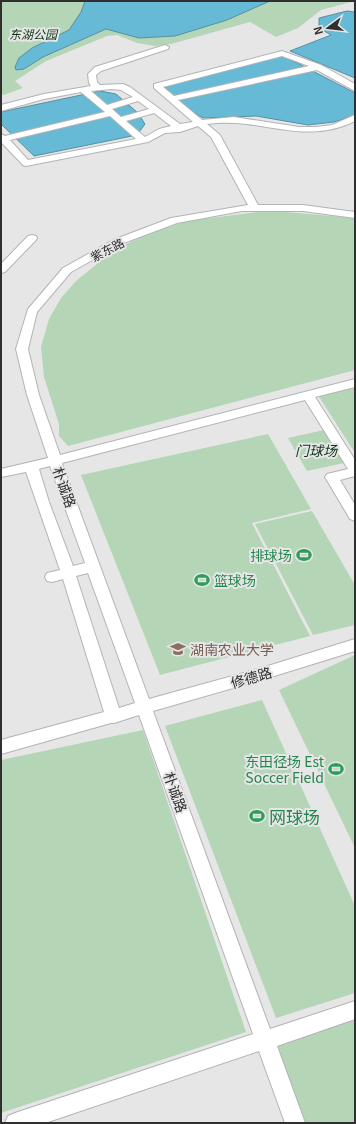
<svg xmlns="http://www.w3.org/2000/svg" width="356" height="1124" viewBox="0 0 356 1124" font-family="Georgia,'Noto Sans SC',serif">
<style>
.green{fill:#b4d5b6}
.water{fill:#66bad5;stroke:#5690a4}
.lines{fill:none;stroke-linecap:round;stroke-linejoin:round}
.street-casing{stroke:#b3b3b4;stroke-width:2}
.street{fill:#fff;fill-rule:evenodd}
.labels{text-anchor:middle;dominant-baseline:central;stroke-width:4;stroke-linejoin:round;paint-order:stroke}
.far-park-label{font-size:12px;font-style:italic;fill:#0f3717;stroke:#e6e6e7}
.far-street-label{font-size:12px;fill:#2f2f30;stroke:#e6e6e7}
.park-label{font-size:14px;font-style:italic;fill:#0f3717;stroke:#e6e6e7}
.street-label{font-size:14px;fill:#2f2f30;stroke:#e6e6e7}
.leisure-label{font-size:14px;fill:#27864d;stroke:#e6e6e7;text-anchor:end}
.education-label{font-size:14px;fill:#785e54;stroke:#e6e6e7;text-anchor:start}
.near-leisure-label{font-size:17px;fill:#27864d;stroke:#e6e6e7;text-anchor:start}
</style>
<rect width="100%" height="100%" fill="#e6e6e7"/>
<path class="green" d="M1,1H355L321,10L298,28L276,37L250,22L171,44L155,46L137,43L117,35L107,36L46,61L15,81L23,88L4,95L1,94Z
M257,212H285L355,218V370L68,446L59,436V424L44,377L41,347L49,319L61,298L76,281L97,264L105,254L146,235L187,221Z
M355,385V453L318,395Z
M324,430L344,463L307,471L288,438Z
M268,434L311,509L252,523L310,636L160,675L81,475Z
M312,511L355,585V625L313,635L255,524Z
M355,655V848L279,690Z
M262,700L355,906V993L276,1018L165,726Z
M143,730L246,1032L1,1113V760Z
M355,1010V1123H295L264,1040Z"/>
<path class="water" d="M85,1H270L227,20L175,36L139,38L106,29L43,57L24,69L16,70L15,67L19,58L32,48L69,30L81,12Z
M347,11L355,12V78L290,51L331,35L319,28V18Z
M282,55L355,93V115L334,122L308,125L256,116L203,118L186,108L160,86Z
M100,91L116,94L138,113L145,124L137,135L34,156L1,124V112Z"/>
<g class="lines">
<g class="street-casing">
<path id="street" d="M165,45L169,47L168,49L101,71L96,75L97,82L100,85L123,84L130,87L180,124L193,122L154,88V84L282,51L321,65L355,84V91L317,70L178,100L202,120L234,117L299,127H316L332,125L355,115V121C303,147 260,116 207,124L220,135L258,205H303L355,212V218L303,211H242L177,223L121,244L71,272L37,312L28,349L39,395L60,455L355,379V387L315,397L355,460V476L340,480L355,505V521L350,519L325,477L327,474L348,469L305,400L62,463L149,699L258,669L355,639V651L258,681L153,711L270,1029L355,1001V1019L277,1046L305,1123H285L259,1051L45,1123H5L8,1116L15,1113L253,1034L139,715L114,723H111L1,754V740L104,712L63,579L52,582L47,581L45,577L47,573L60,570L26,472L1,477V469L48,458L27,395L16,349L28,309L63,268L113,240L171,218L248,205L211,137L198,126L180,132L165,133L148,142L26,166L23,165L1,142V134L5,136L105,112L81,92L44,99L1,111V105L44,94L91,86L89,83L88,74L95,67ZM282,56L309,66L174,96L163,87ZM112,89L121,90L133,97L107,105L91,91ZM138,101L149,109L121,117L112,109ZM154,113L171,126L159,129L145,137L126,121ZM110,116L136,139L28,160L10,140ZM50,466L85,563L73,566L49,502L39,469ZM88,573L135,703L119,708L76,576Z
M32,235L36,236L37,238L36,240L5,272L1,273V264L28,236Z"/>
</g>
<use href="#street" class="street"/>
</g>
<defs>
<g id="stadium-bare" transform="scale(1.2)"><path d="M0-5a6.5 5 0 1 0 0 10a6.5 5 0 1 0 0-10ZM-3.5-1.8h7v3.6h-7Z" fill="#2e9e5b" stroke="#e6e6e7" stroke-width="2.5" paint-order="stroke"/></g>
<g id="university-bare" transform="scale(1.2)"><path d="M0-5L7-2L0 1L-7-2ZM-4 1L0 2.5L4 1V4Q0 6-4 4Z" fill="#8d6e63" stroke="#e6e6e7" stroke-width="2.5" paint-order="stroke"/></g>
</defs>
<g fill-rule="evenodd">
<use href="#stadium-bare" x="304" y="555"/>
<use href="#stadium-bare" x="202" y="580"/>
<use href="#university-bare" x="178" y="649"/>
<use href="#stadium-bare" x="336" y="769"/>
<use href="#stadium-bare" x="257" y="816"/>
</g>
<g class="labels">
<g class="far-park-label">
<text x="33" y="33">东湖公园</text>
</g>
<g class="far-street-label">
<text transform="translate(107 249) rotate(-27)">紫东路</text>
</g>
<g class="park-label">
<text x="316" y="450">门球场</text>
</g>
<g class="street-label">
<text transform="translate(65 487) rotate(70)">朴诚路</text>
<text transform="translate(251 677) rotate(-16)">修德路</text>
<text transform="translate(176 792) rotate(70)">朴诚路</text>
</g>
<g class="leisure-label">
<text x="292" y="555">排球场</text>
<text x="214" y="580" text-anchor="start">篮球场</text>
<text x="324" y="761">东田径场 Est<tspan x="324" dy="16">Soccer Field</tspan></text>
</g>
<g class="education-label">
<text x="190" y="649">湖南农业大学</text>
</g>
<g class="near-leisure-label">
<text x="269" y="816">网球场</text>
</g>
</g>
<rect width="356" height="1124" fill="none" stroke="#2f2f30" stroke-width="4"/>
<g transform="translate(328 28) rotate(255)" stroke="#e6e6e7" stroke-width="3" paint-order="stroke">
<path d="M0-3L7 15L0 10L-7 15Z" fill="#2f2f30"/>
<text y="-6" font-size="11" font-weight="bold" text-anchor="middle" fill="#2f2f30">N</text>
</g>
</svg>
